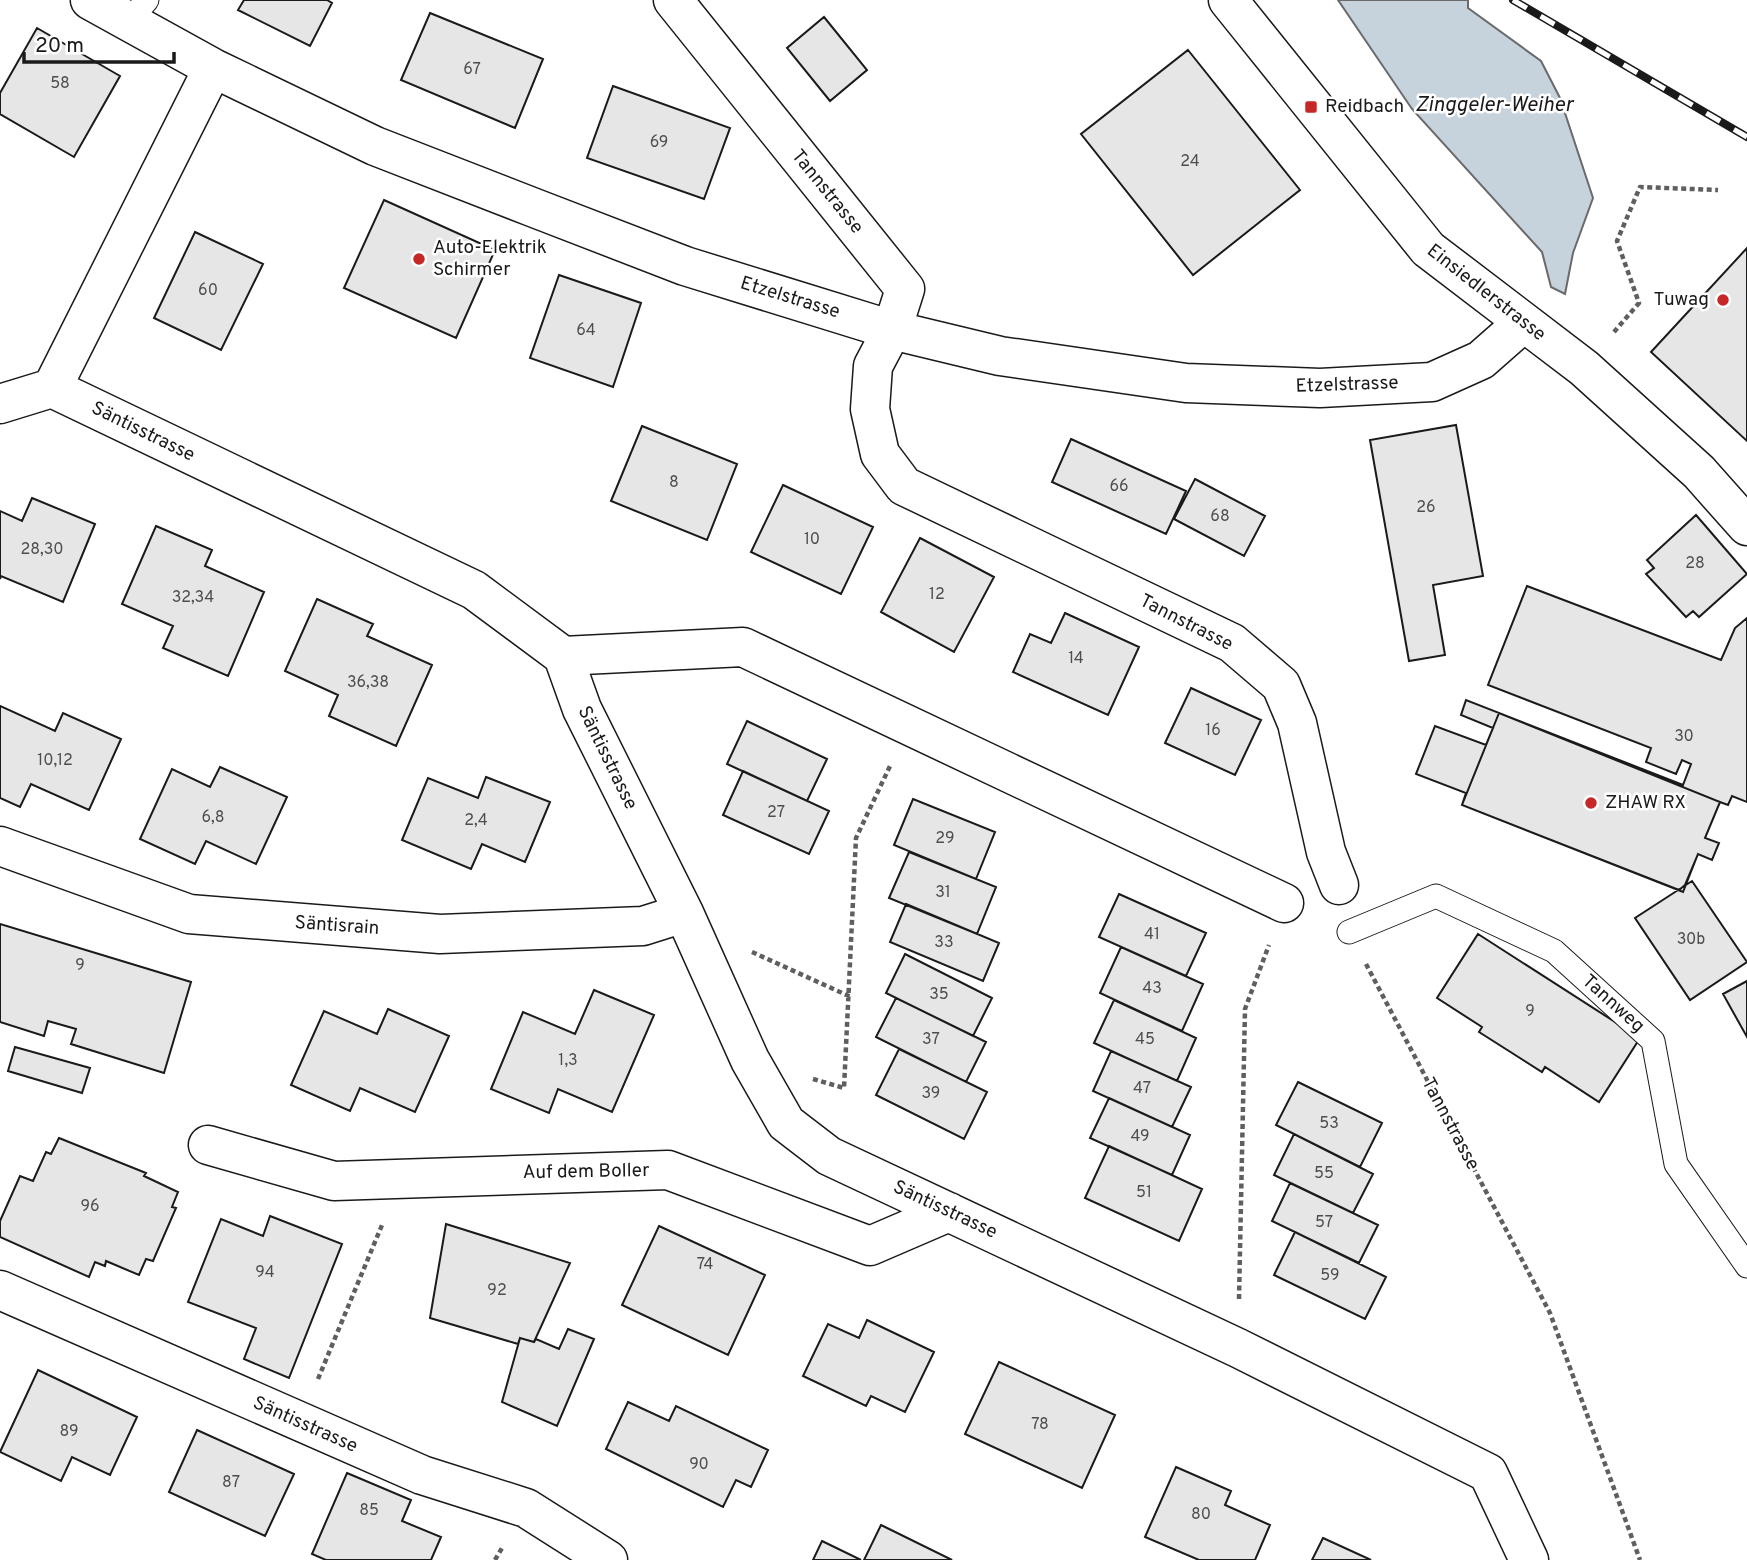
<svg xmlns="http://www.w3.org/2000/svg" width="1747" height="1560" viewBox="0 0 1747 1560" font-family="Overpass,sans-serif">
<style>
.water{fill:#c6d2dc;stroke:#6a6a6a;stroke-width:2}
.building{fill:#e6e6e6;stroke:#1a1a1a;stroke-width:2}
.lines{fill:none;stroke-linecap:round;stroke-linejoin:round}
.lane-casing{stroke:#1a1a1a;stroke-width:25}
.street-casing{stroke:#1a1a1a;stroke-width:41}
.secondary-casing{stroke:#1a1a1a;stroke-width:41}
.path{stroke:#5f5f5f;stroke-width:4.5;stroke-dasharray:5 3.5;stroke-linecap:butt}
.lane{stroke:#fff;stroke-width:23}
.street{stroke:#fff;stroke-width:38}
.secondary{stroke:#fff;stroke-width:38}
.rail-casing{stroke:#1a1a1a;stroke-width:8}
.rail{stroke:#fff;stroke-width:5;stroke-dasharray:16;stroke-linecap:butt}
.poi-dot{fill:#c62828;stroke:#fff;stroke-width:2.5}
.labels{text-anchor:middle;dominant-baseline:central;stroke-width:5;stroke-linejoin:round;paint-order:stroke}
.number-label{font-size:16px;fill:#4d4d4d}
.poi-label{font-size:19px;fill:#1a1a1a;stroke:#fff;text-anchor:start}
.street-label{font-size:19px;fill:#1a1a1a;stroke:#fff}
.water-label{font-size:21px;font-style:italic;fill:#1a1a1a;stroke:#fff}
</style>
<rect width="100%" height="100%" fill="#fff"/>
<path class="water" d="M1338,0H1468V8L1541,61L1560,98L1593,198L1573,253L1565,294L1551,287L1542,252L1412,109Z"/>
<path class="building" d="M244,0H327L332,3L310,46L238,10Z
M430,13L543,59L515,128L401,80Z
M824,17L867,70L830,101L787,48Z
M37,28L120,76L74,157L0,114V93Z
M1188,50L1300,190L1193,275L1081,134Z
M613,86L730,128L704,199L587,158Z
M384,200L495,250L456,338L344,288Z
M195,232L263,264L221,350L154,318Z
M1747,248V441L1651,352Z
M559,275L641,303L613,387L530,358Z
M1456,425L1483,576L1433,585L1445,655L1409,661L1370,440Z
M642,426L737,464L707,540L611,501Z
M1071,439L1186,491L1166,534L1052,482Z
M1195,479L1265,516L1244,556L1174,519Z
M783,485L873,527L841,594L751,552Z
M32,498L95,524L63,602L1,576L0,579V511L22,521Z
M1696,515L1747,574L1699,617L1693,611L1686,617L1646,574L1654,568L1647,560Z
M156,526L212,550L205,566L264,592L228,676L163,648L173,626L122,604Z
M920,538L994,577L954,652L881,612Z
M1527,586L1721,660L1735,628L1747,618V802L1732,796L1728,805L1720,802L1705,838L1719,843L1712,860L1698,854L1685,885L1679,890L1462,805L1466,793L1416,774L1435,726L1486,745L1493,728L1461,715L1466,700L1683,785L1691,764L1682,760L1676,774L1646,762L1651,748L1488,685Z
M317,599L373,624L367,636L432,665L396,746L329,716L338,695L285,671Z
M1065,613L1139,647L1108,715L1013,672L1030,634L1051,643Z
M1191,688L1261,720L1235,775L1165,743Z
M0,706L55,731L63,713L121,739L89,810L31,784L20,807L0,798Z
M1499,713L1720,802L1705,838L1719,843L1712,860L1698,854L1683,892L1462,805Z
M747,721L827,759L807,801L727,764Z
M220,767L287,797L256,864L206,841L195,864L140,839L172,769L210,787Z
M743,771L829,811L809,854L723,815Z
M486,777L550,802L525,862L482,844L471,869L402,840L428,778L478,798Z
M913,799L995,832L976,879L894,845Z
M909,852L996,887L977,934L889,898Z
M1692,881L1747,962L1690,1000L1635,918Z
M1119,894L1206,933L1186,976L1099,937Z
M906,904L999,943L983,981L890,942Z
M0,924L191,982L164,1073L71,1044L76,1029L48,1021L44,1036L0,1022Z
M1478,934L1640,1038L1599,1102L1545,1067L1542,1072L1479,1032L1482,1027L1437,998Z
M1121,947L1203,984L1182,1031L1100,993Z
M905,954L992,998L973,1036L886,993Z
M1747,981V1037L1723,994Z
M594,990L654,1015L612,1112L558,1089L549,1113L491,1089L523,1012L575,1034Z
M896,998L986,1042L966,1082L876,1037Z
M1114,1000L1196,1038L1177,1081L1094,1043Z
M388,1009L449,1036L415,1112L360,1088L350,1111L291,1085L324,1011L377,1034Z
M15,1047L90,1068L82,1093L8,1071Z
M899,1049L987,1092L964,1139L876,1095Z
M1111,1051L1191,1087L1172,1127L1093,1091Z
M1298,1082L1382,1123L1360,1167L1276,1125Z
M1109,1098L1190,1135L1172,1175L1090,1138Z
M1294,1134L1373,1174L1353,1213L1274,1175Z
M59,1138L146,1173L144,1176L178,1192L172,1207L176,1208L153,1261L146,1259L139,1275L106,1261L105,1266L95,1262L89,1277L0,1237V1221L20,1176L33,1181L46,1152L51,1154Z
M1109,1146L1202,1189L1179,1241L1085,1198Z
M1290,1183L1378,1225L1359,1263L1272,1221Z
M270,1216L342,1244L289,1378L244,1359L256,1328L188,1302L221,1219L263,1236Z
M446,1224L570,1263L534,1342L520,1338L518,1344L430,1318Z
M659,1226L765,1275L728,1355L622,1305Z
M1295,1232L1386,1277L1365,1319L1274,1275Z
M867,1320L934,1352L905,1412L871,1396L866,1406L803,1376L828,1324L859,1338Z
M568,1329L594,1339L557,1426L502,1402L520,1338L534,1342L536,1339L559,1349Z
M999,1362L1115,1415L1082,1488L965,1434Z
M38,1370L137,1417L110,1475L72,1457L61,1481L0,1452Z
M628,1402L669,1421L676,1406L768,1450L751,1487L736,1480L723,1507L606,1449Z
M197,1430L294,1474L265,1536L169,1492Z
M1176,1467L1231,1491L1225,1505L1270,1525L1255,1560H1199L1145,1537Z
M347,1473L411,1500L402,1521L441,1537L431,1560H326L312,1554Z
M881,1525L952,1560H864Z
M1323,1538L1371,1560H1312Z
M822,1541L861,1560H813Z"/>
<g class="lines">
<g class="lane-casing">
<path id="lane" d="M129,21L147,0
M1349,932L1436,896L1554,951L1653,1041L1676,1164L1747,1266"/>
</g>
<g class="street-casing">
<path id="street" d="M90,0L213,68L375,146L532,207L685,266L892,330L1000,356L1186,383L1320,388L1432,382L1481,360L1523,323
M673,0L905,289L892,330L873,366L870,409L880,454L904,486L1232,643L1281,685L1297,723L1326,852L1339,885
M213,68L52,388L474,590L563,656L582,709L684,913L750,1060L786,1123L829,1156L1238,1348L1488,1473L1529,1560
M0,404L52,388
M563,656L743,647L1284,903
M0,846L189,914L440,934L643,926L684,913
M208,1145L334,1181L668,1170L870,1246L949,1212
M0,1290L422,1475L526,1508L608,1560"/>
</g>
<g class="secondary-casing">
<path id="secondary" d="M1228,0L1428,249L1584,368L1699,472L1747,526"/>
</g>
<path class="path" d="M1614,332L1639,303L1617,241L1640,187L1718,190
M752,952L851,997
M1366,964L1550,1313L1640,1560
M813,1079L844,1088L856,838L890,766
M1239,1299L1245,1009L1269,945
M318,1379L382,1225
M495,1560L502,1548"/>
<use href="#lane" class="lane"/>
<use href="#street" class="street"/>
<use href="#secondary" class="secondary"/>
<g class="rail-casing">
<path id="rail" d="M1513,0L1747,137"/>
</g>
<use href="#rail" class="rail"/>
</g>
<g class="poi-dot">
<rect x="1304" y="100" width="14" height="14" rx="3.5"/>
<circle cx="419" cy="259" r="7"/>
<circle cx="1723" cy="300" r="7"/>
<circle cx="1591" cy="803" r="7"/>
</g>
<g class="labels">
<g class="number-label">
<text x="472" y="70">67</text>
<text x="60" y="84">58</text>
<text x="659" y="143">69</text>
<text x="1190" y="162">24</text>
<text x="208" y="291">60</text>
<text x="586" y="331">64</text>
<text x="674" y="483">8</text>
<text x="1119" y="487">66</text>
<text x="1426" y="508">26</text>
<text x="1220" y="517">68</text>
<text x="812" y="540">10</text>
<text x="42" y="550">28,30</text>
<text x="1695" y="564">28</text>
<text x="937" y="595">12</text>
<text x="193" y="598">32,34</text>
<text x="1076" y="659">14</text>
<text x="368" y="683">36,38</text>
<text x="1213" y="731">16</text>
<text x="1684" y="737">30</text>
<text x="55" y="761">10,12</text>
<text x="776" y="813">27</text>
<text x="213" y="818">6,8</text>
<text x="476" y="821">2,4</text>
<text x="945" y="839">29</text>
<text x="943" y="893">31</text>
<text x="1152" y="935">41</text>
<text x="1691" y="940">30b</text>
<text x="944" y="943">33</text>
<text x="80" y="966">9</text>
<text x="1152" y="989">43</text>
<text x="939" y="995">35</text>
<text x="1530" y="1012">9</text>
<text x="931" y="1040">37</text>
<text x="1145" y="1040">45</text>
<text x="568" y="1061">1,3</text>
<text x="1142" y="1089">47</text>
<text x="931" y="1094">39</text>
<text x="1329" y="1124">53</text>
<text x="1140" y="1137">49</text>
<text x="1324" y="1174">55</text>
<text x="1144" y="1193">51</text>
<text x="90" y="1207">96</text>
<text x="1324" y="1223">57</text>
<text x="705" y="1265">74</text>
<text x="265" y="1273">94</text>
<text x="1330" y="1276">59</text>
<text x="497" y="1291">92</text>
<text x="1040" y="1425">78</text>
<text x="69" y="1432">89</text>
<text x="699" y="1465">90</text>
<text x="231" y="1483">87</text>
<text x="369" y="1511">85</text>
<text x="1201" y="1515">80</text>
</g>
<g class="poi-label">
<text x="1325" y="107">Reidbach</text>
<text x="433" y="248">Auto-Elektrik<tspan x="433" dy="22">Schirmer</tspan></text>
<text x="1709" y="300" text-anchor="end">Tuwag</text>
<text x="1605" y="803">ZHAW RX</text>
</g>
<g class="street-label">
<text transform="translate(827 192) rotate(51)">Tannstrasse</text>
<text transform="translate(1486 293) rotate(38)">Einsiedlerstrasse</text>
<text transform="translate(790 298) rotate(17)">Etzelstrasse</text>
<text transform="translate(1347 385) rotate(-2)">Etzelstrasse</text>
<text transform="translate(143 432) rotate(26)">Säntisstrasse</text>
<text transform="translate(1186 623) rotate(27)">Tannstrasse</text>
<text transform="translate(607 758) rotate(64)">Säntisstrasse</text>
<text transform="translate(337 926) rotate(4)">Säntisrain</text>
<text transform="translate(1613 1004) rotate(42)">Tannweg</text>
<text transform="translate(1450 1124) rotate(62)">Tannstrasse</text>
<text transform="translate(586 1172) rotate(-1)">Auf dem Boller</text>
<text transform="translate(945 1210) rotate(25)">Säntisstrasse</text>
<text transform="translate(305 1425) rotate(24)">Säntisstrasse</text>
</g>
<g class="water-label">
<text x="1494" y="105">Zinggeler-Weiher</text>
</g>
</g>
<path d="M24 52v10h150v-10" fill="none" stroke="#1a1a1a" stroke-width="3.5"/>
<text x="35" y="52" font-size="21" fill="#1a1a1a" stroke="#ffffff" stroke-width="5" paint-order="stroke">20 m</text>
</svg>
